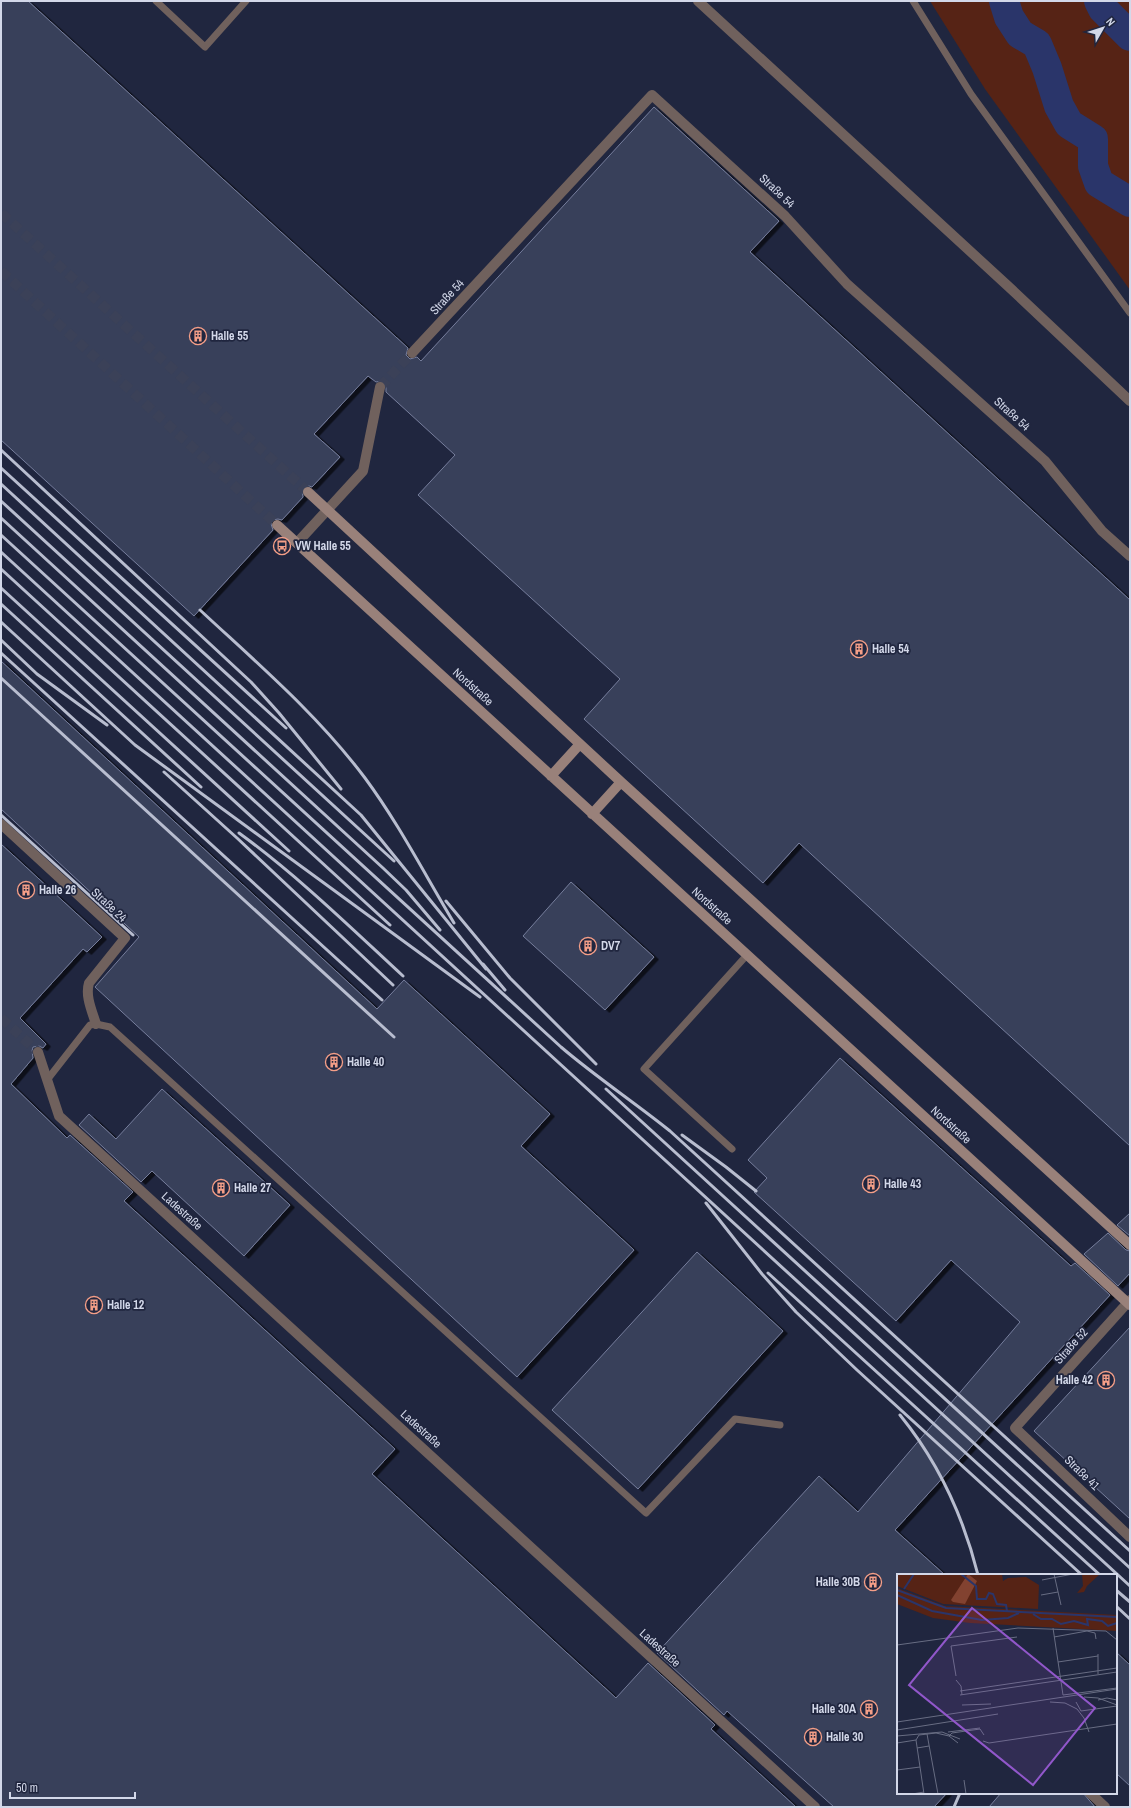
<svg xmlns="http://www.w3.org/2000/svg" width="1131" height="1808" viewBox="0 0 1131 1808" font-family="'Archivo Narrow',sans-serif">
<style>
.green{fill:#562315}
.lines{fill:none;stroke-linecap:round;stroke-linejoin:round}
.river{stroke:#2a356a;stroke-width:30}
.building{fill:#383f5a;stroke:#767e9c;filter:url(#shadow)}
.street-tunnel{stroke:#3b4158;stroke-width:10;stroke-dasharray:10 5;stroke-linecap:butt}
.secondary-tunnel{stroke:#3b4158;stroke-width:10;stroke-dasharray:10 5;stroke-linecap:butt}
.lane{stroke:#70615d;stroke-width:7}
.street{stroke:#70615d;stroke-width:10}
.secondary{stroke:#99817a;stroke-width:10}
.rail{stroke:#b8bdcf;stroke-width:3}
.labels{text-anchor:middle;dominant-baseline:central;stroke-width:3.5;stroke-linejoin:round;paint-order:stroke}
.street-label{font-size:12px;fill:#d3d8e9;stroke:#20263f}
.poi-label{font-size:12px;font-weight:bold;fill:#d3d8e9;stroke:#20263f;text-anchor:start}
.inset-river{fill:none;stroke:#2a356a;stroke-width:2}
.inset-road{fill:none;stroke:#686d83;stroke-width:1}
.view{fill:#9157ca;fill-opacity:0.15;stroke:#9157ca;stroke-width:2}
.inset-edge{fill:none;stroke:#d3d8e9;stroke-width:2}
</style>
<defs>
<filter id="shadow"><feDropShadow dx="4.5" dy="2.5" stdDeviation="0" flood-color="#0009"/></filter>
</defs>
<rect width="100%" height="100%" fill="#20263f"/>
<path class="green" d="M930,1H1130V290L985,89Z"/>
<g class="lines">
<path class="river" d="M1004,1L1009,17L1020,34L1037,44L1047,68L1059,106L1069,124L1093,139V166L1099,183L1130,202
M1099,1L1103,9L1130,36"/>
</g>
<path class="building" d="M1,1H28L408,348L406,355L410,359L417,357L421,361L654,107L779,221L750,252L1130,600V1146L799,843L763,883L584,719L620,679L418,495L455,455L386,392V385L384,382L381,381L376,382L368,376L314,434L340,457L312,487L309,486L304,487L302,491L303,497L282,520L278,519L272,520L271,524L273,530L194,616L1,440Z
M1,661L377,1009L404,980L550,1114L521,1146L634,1250L517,1377L95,987L139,937L1,809Z
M1,844L102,937L87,952L83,949L20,1018L46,1044L43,1048L39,1046L33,1047L32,1051L33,1058L11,1084L67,1138L70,1135L133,1192L124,1201L395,1449L372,1474L616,1698L648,1663L715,1725L711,1729L796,1807H1Z
M571,882L654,957L605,1010L523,936Z
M840,1058L1071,1266L1075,1263L1110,1295L895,1530L945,1575H898V1793H947L934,1807H834L727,1711L724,1715L657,1653L819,1476L858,1512L1020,1322L951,1260L896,1321L754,1192L767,1178L748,1160Z
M162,1089L290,1205L244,1256L152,1171L141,1182L79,1125L89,1114L116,1139Z
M1130,1213V1236L1117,1225Z
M1108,1233L1126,1250L1130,1251V1273L1118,1286L1084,1254Z
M697,1252L783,1331L638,1489L552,1410Z
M1130,1327V1519L1034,1431Z
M1116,1652L1130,1665V1786L1116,1773Z
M1001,1793H1083L1095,1807H989Z"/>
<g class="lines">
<path class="street-tunnel" d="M380,387L412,353
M1,1018L38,1052"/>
<path class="secondary-tunnel" d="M1,213L308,492
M1,271L277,525"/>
<path class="lane" d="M156,1L205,47L246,1
M913,1L971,94L1130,313
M47,1080L90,1025L96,1024L110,1027L646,1513L735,1419L780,1425
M732,1149L644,1069L747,955"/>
<path class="street" d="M698,1L1009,287L1130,401
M412,353L652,95L785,216L847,284L1045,461L1102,531L1130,556
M297,543L363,471L380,387
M1,824L125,938L89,983C85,996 92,1011 96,1024
M38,1052L59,1116L815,1807
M1130,1300L1015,1428L1130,1537
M1090,1793L1105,1807"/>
<path class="secondary" d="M308,492L621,782L1130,1245
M277,525L1130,1305
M551,776L580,744
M592,814L621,782"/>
<path class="rail" d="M1,450L251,682L279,713L341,789
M1,468L286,728
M1,484L361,815L486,969
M1,501L394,861
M1,518L383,868L406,890L440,930
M1,535L561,1047C596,1077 634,1102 670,1131L1130,1551
M1,552L1130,1586
M1,569L390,925
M1,588L289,851
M1,604L201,787
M200,610C258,664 317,714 365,778C399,824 425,875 454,923
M1,622L135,745L480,997
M1,640L37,674L107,725
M1,653L382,1000
M1,678L394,1037
M164,772L237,838L393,985
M1,815L133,935
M239,833C298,876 350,927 403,976
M446,901L510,978L596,1064
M483,964L505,990
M606,1089L1130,1568
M682,1135L726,1167L756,1191
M706,1203L762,1274L796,1312L857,1370L1082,1575
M768,1273L1100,1575
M900,1415C939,1463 963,1515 978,1575
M1116,1590L1130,1602
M1116,1606L1130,1619
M954,1807L960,1793"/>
</g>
<defs>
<g id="building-ring" transform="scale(0.9)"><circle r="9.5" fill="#20263f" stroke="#f49e87" stroke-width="1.5"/><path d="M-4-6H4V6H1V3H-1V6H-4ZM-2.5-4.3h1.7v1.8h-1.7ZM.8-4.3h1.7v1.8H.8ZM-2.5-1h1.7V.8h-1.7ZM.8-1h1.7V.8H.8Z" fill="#f49e87"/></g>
<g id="bus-ring" transform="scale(0.9)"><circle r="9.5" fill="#20263f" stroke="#f49e87" stroke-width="1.5"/><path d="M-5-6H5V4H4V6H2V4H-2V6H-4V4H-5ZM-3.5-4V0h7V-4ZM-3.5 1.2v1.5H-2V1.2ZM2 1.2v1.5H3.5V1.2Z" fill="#f49e87"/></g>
</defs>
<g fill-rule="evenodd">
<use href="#building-ring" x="198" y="336"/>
<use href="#bus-ring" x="282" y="546"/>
<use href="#building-ring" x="859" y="649"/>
<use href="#building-ring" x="26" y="890"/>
<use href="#building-ring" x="588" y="946"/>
<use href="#building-ring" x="334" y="1062"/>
<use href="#building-ring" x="871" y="1184"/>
<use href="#building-ring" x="221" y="1188"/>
<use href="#building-ring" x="94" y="1305"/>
<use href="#building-ring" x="1106" y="1380"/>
<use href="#building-ring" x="873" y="1582"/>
<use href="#building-ring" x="869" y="1709"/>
<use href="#building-ring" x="813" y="1737"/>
</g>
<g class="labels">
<g class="street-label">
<text transform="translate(777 191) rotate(43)">Straße 54</text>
<text transform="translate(447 297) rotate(-47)">Straße 54</text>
<text transform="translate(1012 414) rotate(42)">Straße 54</text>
<text transform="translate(473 687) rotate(42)">Nordstraße</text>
<text transform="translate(109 905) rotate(43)">Straße 24</text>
<text transform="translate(712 906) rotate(42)">Nordstraße</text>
<text transform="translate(951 1125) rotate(42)">Nordstraße</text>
<text transform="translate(182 1211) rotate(42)">Ladestraße</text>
<text transform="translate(1071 1346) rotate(-48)">Straße 52</text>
<text transform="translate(421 1429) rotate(42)">Ladestraße</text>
<text transform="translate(1082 1473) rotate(44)">Straße 41</text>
<text transform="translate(660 1648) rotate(42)">Ladestraße</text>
</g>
<g class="poi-label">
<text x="211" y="336">Halle 55</text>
<text x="295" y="546">VW Halle 55</text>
<text x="872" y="649">Halle 54</text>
<text x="39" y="890">Halle 26</text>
<text x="601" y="946">DV7</text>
<text x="347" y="1062">Halle 40</text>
<text x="884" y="1184">Halle 43</text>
<text x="234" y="1188">Halle 27</text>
<text x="107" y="1305">Halle 12</text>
<text x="1093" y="1380" text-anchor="end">Halle 42</text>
<text x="860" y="1582" text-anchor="end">Halle 30B</text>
<text x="856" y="1709" text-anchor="end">Halle 30A</text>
<text x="826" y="1737">Halle 30</text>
</g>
</g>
<g transform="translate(897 1574)">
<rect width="220" height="220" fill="#20263f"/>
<path d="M0,0H105L106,7L111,4L129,3L142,11L141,35L46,30L0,12ZM185,0H203L190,12L187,18L180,19L186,12ZM0,14L48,32L220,41V57L73,49L36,44L0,30Z" fill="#562315"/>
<path d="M71,0L80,7L68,30L56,28L54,26Z" fill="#824230"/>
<path class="inset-river" d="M64,0L79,12L80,25H89L92,19L96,20L100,30L109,31L110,37M7,15L17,0M0,16L49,34L220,43M0,21L35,37L85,46L111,44L122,39M136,40L144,45H155L164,50L177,47L191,51L190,45L205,47L211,52L220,49"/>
<path class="inset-road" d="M157,0L164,31M145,6L176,0M144,21L161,18M156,54L166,121L220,114M157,63L190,57L198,59L199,65M0,71L121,54L209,57L220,66M201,80V100M161,88L201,82M59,102L54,72L120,63M59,106L64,112L65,121M63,117L220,94M63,121L220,98M187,123L201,124L220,131M201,126L210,124L220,126M153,128L168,129L180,135L187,144L192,158M179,128L184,137L220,132M65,131L94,130M0,148L220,115M0,156L101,140M51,158L83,154M30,160L41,220M0,162L45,158L63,165M52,162L55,159L83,155L87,161M19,166L27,220M19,166L22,161L39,159L52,162L61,169M86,167L92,169L220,150M0,169L19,166M20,174L32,172M0,196L23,193M67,206L69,220M15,220L27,218"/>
<path class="view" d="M75,34L198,134L136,211L12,111Z"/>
<rect width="220" height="220" class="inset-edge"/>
</g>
<rect width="1131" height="1808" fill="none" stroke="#d3d8e9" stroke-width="4"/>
<g transform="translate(1103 28) rotate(51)" stroke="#20263f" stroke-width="3" paint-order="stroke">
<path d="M0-3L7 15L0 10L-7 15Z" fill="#d3d8e9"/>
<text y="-6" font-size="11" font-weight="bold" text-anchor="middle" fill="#d3d8e9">N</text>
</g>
<path d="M10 1792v6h125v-6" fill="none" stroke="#d3d8e9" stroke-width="2"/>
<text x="16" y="1792" font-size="12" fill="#d3d8e9" stroke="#20263f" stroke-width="3" paint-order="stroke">50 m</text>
</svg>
